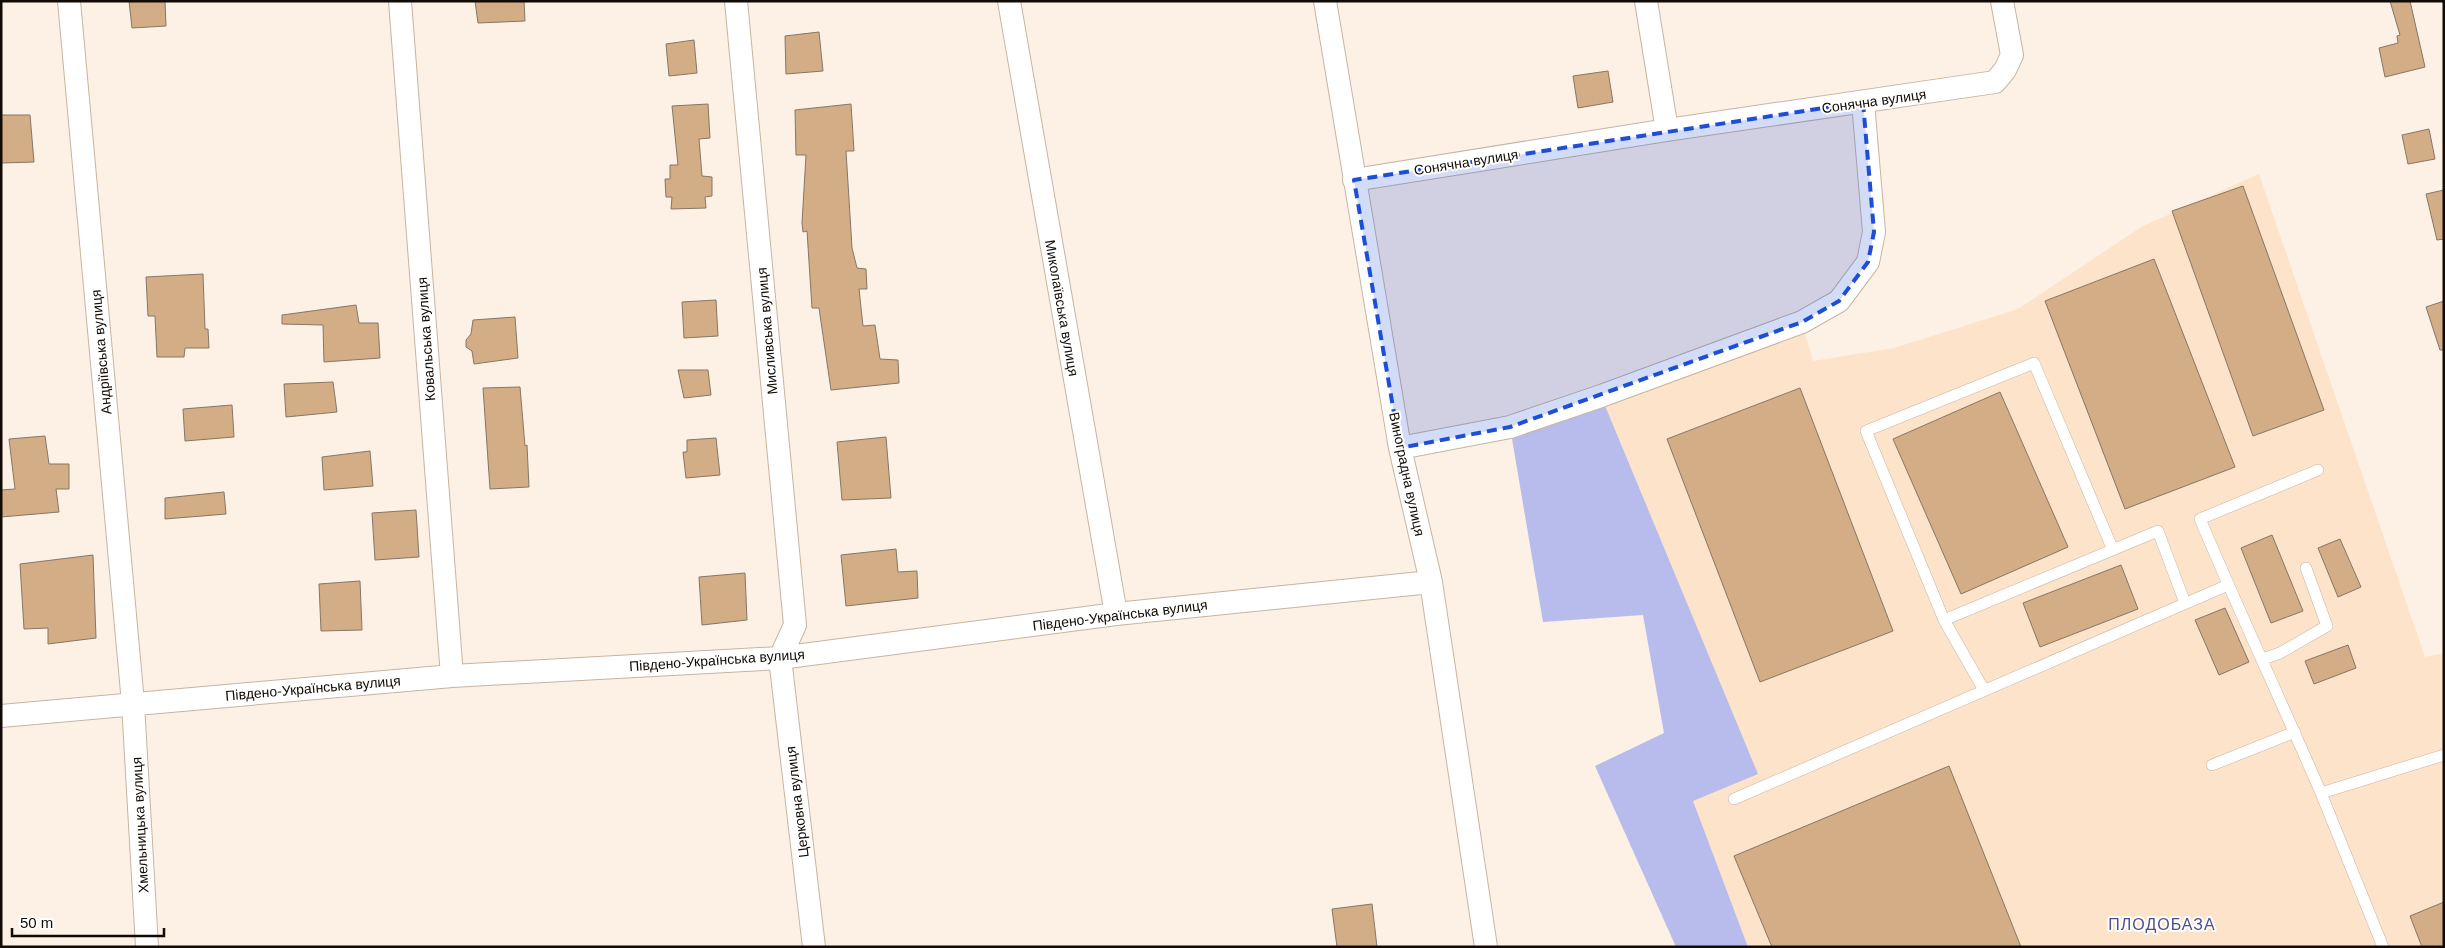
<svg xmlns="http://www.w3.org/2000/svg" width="2445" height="948" viewBox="0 0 2445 948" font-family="Arial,sans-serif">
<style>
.built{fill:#fde3ca}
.forest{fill:#b8bced}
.building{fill:#d3ad86;stroke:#877664}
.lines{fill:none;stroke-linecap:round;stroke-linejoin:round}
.lane-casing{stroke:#c7b4a2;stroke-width:12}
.street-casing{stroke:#c7b4a2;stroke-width:24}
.lane{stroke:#fff;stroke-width:11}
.street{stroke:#fff;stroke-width:22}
.marked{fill:#1d4ed8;fill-opacity:0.2;stroke:#1d4ed8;stroke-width:4;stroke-dasharray:10 6;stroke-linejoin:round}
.labels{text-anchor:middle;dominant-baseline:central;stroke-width:4;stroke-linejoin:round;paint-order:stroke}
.street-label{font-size:14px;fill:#110a05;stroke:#fff}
.quarter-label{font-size:16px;letter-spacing:1px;fill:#4e4e8d;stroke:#fff}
</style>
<rect width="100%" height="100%" fill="#fdf1e5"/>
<path class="built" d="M2259,174L2425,657L2444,653V947H1748L1692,801L1757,774L1601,396L1802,322L1813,361L1894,348L2018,309L2141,227Z"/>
<path class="forest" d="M1601,396L1758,774L1693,801L1748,947H1676L1595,766L1664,733L1643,615L1543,622L1510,427Z"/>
<path class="building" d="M129,1H165L166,26L132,28Z
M475,1H524L525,21L478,23Z
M2390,1H2410L2425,67L2385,77L2379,48L2398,43L2397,36L2400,35Z
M819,32L823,71L786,74L785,36Z
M694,40L697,73L669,76L666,44Z
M1608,71L1613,102L1578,108L1573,76Z
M708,104L710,138L699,139L702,176L712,177V196L705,197L706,208L671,209L672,197H666L665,179H670V165H678L672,106Z
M851,104L854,151H846L852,248L857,268L866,269L867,289H859L863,326L875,325L880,359L898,360L899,383L831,390L819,308H812L807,231L803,232L802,223L806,155H796L795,110Z
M1,115H30L34,162L1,163Z
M2429,129L2435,159L2408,164L2402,135Z
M2243,186L2324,410L2253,436L2172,211Z
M2444,190V239L2437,240L2426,194Z
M2154,259L2235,467L2125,509L2045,301Z
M203,274L205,329H208L209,348H185L184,357H157L155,316H148L146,277Z
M716,300L718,336L684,338L682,302Z
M2444,301V350H2440L2426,307Z
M356,305L359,323H378L380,358L324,362L323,325L282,324V315Z
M515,317L518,358L474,364L472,351L466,347V340L471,334L473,320Z
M678,370H708L711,395L684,398Z
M333,382L337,412L286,417L284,384Z
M520,387L525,446L527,445L529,487L490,489L483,388Z
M1800,388L1893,631L1760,682L1667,439Z
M2000,392L2068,547L1961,594L1893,439Z
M232,405L234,437L185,441L183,409Z
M45,436L49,464H69V489H56L59,512L1,517V490L15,489L9,439Z
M886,437L891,498L842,500L837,442Z
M716,438L720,475L686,478L683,452H687V440Z
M370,451L373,486L324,490L322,457Z
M224,492L226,514L165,519V498Z
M416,510L419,557L375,560L372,513Z
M2272,535L2303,611L2271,623L2241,548Z
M2340,539L2361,587L2338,597L2318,548Z
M896,549L898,572L917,571L918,598L846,606L841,555Z
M93,555L96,638L48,644V628L24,629L20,564Z
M2121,565L2138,609L2040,647L2023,603Z
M745,573L747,620L702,625L699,577Z
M360,581L362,630L321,631L319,584Z
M2225,608L2249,662L2219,675L2195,620Z
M2348,645L2356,668L2314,684L2305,661Z
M1949,766L2021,947H1772L1734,856Z
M2444,902V947H2422L2410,916Z
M1372,904L1377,947H1337L1332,909Z"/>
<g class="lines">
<g class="lane-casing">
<path id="lane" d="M2318,470L2200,519C2239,611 2281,701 2321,793L2444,755
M1944,620L2158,531L2185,603
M2263,659L2280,653L2327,626L2306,568
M1984,690L1944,620L1866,431L2034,363L2113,550
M2212,765L2295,732
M2321,793L2383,947
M1734,799L2228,585"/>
</g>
<g class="street-casing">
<path id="street" d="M69,1L133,703L147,947
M400,1L452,676
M736,1L795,625L780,658
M1009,1L1116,614
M1325,1L1400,448L1431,582L1486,947
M1646,1L1667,130
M1354,180L1667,130L1995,82L2005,70L2012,55L2002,1
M1400,448L1510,427L1601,396L1802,322L1839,301L1868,262L1874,232L1863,102
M780,658L814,947
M1,716L452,676L780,658L1116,614L1431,582"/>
</g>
<use href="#lane" class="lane"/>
<use href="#street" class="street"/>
</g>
<path class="marked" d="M1863,102L1874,232L1868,262L1839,301L1802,322L1510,427L1400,448L1354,180Z"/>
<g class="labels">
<g class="street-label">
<text transform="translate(1874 101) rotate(-8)">Сонячна вулиця</text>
<text transform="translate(1466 162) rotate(-9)">Сонячна вулиця</text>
<text transform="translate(1062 308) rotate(80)">Миколаївська вулиця</text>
<text transform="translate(767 331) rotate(-95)">Мисливська вулиця</text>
<text transform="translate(426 339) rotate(-94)">Ковальська вулиця</text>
<text transform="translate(101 352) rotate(-95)">Андріївська вулиця</text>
<text transform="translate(1407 474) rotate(78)">Виноградна вулиця</text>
<text transform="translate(1120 615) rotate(-7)">Південо-Українська вулиця</text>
<text transform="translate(717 660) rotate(-4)">Південо-Українська вулиця</text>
<text transform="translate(313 688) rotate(-5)">Південо-Українська вулиця</text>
<text transform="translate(797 802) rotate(-97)">Церковна вулиця</text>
<text transform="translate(140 825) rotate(-93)">Хмельницька вулиця</text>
</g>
<g class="quarter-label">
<text x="2162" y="924">ПЛОДОБАЗА</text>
</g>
</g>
<rect width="2445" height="948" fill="none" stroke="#110a05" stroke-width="5"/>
<path d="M12 928v8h152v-8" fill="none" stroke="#110a05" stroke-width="2.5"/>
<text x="20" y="928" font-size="15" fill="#110a05" stroke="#ffffff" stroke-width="4" paint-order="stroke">50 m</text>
</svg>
